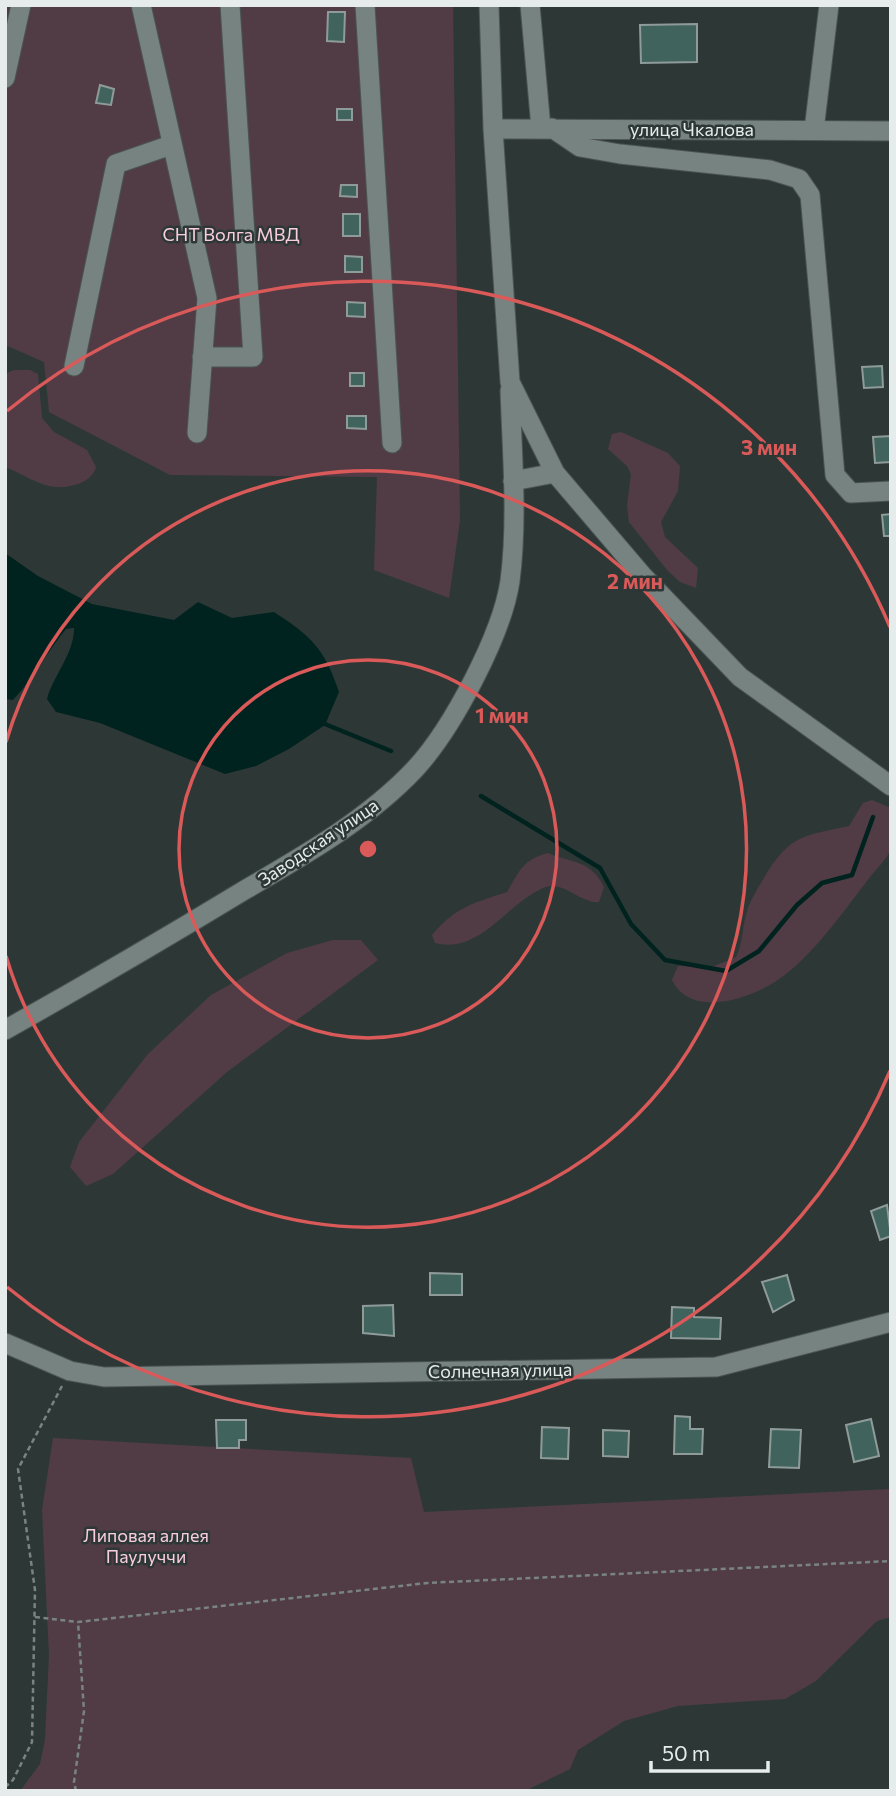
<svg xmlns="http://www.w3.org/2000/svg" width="896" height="1796" viewBox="0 0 896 1796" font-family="Commissioner,sans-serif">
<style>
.green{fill:#513c46}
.water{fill:#00231f}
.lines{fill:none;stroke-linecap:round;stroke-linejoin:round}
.stream{stroke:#00231f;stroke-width:4.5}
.building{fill:#41635d;stroke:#8e9b99;stroke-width:2}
.minor-casing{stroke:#4b5453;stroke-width:21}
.path{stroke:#798381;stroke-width:2.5;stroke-dasharray:5 3.5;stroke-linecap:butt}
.minor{stroke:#768380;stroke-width:19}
.ring{fill:none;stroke:#da5959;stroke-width:3.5}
.labels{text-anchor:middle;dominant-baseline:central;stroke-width:5;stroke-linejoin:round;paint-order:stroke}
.street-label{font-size:18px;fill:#e5eceb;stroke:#2d3836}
.park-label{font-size:18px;fill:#f9cce0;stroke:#2d3836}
.centre{fill:#da5959;stroke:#2d3836;stroke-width:3.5}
.ring-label{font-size:21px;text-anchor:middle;font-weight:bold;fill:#da5959;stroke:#2d3836;stroke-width:5;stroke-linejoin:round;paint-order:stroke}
</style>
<rect width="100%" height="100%" fill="#2d3836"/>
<path class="green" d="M5,5H453L460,520L449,598L374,570L377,477L170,475L49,412L44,362L5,345Z
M14,370H30L38,374L42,418L54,432L87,450L96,467C91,486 60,491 42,484C29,479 18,472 5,467V374Z
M621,432L668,453L680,466L678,491L661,522L665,537L698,568L696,588L680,582L667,570L629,522L627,505L631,474L627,466L608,449L612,434Z
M872,800L891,808C891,820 895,841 890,851C886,860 876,869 870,877C846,908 817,950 786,974C759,996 693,1022 672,980L678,966L712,967L736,957C743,943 742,930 746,915C749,901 758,889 765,876C791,834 804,836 849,826L863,803Z
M548,853C573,864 590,859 604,887L599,902C580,904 563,879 543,888C505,905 480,954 435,943L432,935C456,907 473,903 507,892C520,871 522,860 548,853Z
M333,940H361L378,960L227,1072L113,1174L86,1186L70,1167L79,1142L148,1054L211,995L287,953Z
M53,1438L411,1458L424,1512L891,1489V1617L877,1621L816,1681L785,1699L678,1706L624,1721L578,1750L570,1769L525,1791H20L40,1764L45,1740L49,1655L42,1510Z"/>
<path class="water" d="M5,553L38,576L92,604L174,620L198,602L232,618L274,612C311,636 325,649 339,692L325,725L289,749L256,766L225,774L100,723L56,712L47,699C54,674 74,654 74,628L66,629C47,652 34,678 13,700L5,699Z"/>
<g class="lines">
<path class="stream" d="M320,722L391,751
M481,796L600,868L631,924L665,960L726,971L759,951L797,905L822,883L852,875L873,817"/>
</g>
<path class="building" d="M328,12H345L344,42L327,41Z
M697,24V62L641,63L640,25Z
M100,85L114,89L111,105L96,103Z
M337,109H352V120H337Z
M341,185H357V197L340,196Z
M343,214H360V236H343Z
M345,256L362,257V272H345Z
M347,302L365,303V317L347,316Z
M882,366L883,387L864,388L862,367Z
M350,373H364V386H350Z
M347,416H366V429L347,428Z
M891,436V462L875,463L873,437Z
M891,514V536H884L882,515Z
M887,1205L891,1236L880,1240L871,1211Z
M430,1273L462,1274V1295H430Z
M787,1275L794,1300L773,1312L762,1282Z
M393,1305L394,1336L363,1333V1306Z
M672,1307L694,1308V1317L721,1318L720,1339L671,1338Z
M675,1416L690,1417V1429H703L702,1454H674Z
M871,1419L879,1456L854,1462L846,1425Z
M216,1420H246V1440H239V1448H217Z
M542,1427L569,1428L568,1459L541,1458Z
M771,1429L801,1430L799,1468L769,1467Z
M603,1430L629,1431L628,1457L603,1456Z"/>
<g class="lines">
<g class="minor-casing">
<path id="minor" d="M141,5L207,298L197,433
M365,5L392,443
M489,5L493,129L510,382L555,473L642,575L740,677L891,786
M530,5L541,128
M5,78L21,5
M552,128L580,147L620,154L770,170L799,179L810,195L835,475L851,493L891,491
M493,129L891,131
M814,130L829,5
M202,357H253L230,5
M74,366L116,164L171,145
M513,481L555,473
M5,1030C85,985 164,939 243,891C303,856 367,820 415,769C452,729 502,635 510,581C518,519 512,453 510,390
M5,1343L70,1371L104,1377L716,1367L891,1322"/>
</g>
<path class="path" d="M35,1617L78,1622L427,1583L891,1561
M5,1787L13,1780L32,1742L35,1590L18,1469L62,1386
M76,1791L74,1782L84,1711L78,1622"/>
<use href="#minor" class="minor"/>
</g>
<g class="ring">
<circle cx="368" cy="849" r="189"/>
<path d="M6 742A378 378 0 1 1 6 956"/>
<path d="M890 1071A567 567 0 0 1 7 1287M7 411A567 567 0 0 1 890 627"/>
</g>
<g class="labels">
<g class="street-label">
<text x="692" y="129">улица Чкалова</text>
<text transform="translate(318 842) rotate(-34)">Заводская улица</text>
<text transform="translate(500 1370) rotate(-1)">Солнечная улица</text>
</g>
<g class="park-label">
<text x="231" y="234">СНТ Волга МВД</text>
<text x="146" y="1535">Липовая аллея<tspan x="146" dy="21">Паулуччи</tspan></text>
</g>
</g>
<circle cx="368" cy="849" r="10" class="centre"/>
<g class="ring-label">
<text x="769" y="455">3 мин</text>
<text x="635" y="589">2 мин</text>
<text x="502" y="723">1 мин</text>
</g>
<rect width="896" height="1796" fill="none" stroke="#e5eceb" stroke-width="14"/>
<path d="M651 1761v10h117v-10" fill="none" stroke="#e5eceb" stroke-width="3.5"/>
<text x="662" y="1761" font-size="21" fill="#e5eceb" stroke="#2d3836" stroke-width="5" paint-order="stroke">50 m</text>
</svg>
